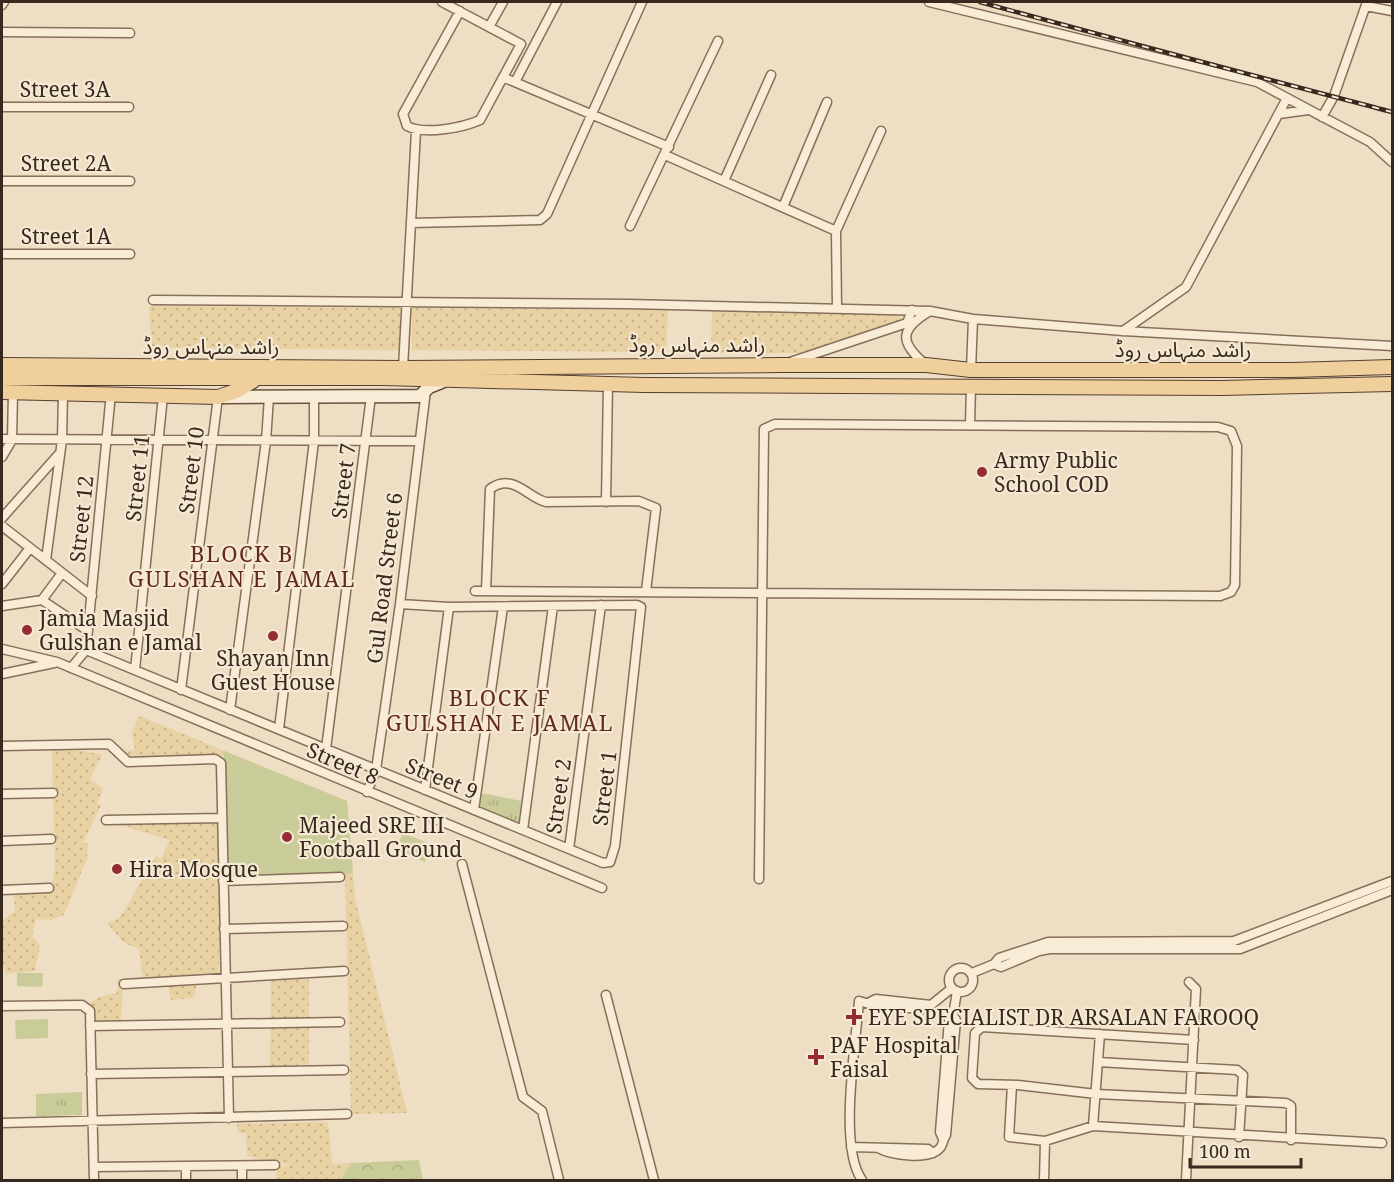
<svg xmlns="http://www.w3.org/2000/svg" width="1394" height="1182" viewBox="0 0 1394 1182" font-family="'Noto Serif','Noto Sans Arabic',serif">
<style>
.grass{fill:url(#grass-tufts)}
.forest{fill:url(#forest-crowns)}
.sand{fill:url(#sand-dots)}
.garden{fill:#c9cb98}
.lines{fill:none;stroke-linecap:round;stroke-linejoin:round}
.minor-casing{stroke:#876f5b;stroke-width:11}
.secondary-casing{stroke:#69513e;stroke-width:15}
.primary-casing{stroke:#553e2f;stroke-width:16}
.minor{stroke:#f8ecd7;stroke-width:8}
.secondary{stroke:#f8ecd7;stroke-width:12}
.primary{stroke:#efd09d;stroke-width:14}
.rail-casing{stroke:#38291f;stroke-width:4.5}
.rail{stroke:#f5e9d4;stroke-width:2;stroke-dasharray:7;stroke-linecap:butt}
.poi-dot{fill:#952c35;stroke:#f5e9d4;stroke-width:2}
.labels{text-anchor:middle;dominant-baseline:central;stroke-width:4.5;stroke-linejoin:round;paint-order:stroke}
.street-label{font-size:21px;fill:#38291f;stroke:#f5e9d4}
.poi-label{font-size:21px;fill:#38291f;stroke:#f5e9d4;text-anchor:start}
.neighbourhood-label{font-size:22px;letter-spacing:1.5px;fill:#63281f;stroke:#f5e9d4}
</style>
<defs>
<pattern id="grass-tufts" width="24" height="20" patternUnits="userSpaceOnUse" patternTransform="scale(1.5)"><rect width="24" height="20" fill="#c9cb98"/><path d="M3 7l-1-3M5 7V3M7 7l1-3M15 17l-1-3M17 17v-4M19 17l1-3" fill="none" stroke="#adae83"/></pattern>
<pattern id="forest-crowns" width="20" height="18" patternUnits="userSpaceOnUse" patternTransform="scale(1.5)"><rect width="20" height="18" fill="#c9cb98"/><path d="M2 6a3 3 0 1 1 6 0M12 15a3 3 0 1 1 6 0" fill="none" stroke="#adae83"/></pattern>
<pattern id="sand-dots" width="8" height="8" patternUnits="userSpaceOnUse" patternTransform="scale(1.5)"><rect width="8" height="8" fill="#e8d1a2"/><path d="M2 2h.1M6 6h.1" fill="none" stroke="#c8b38b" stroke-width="1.8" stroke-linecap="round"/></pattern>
</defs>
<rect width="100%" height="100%" fill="#eddec4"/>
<path class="grass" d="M477,792L521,801L518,827L474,810Z
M82,1092V1115L36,1116V1094Z"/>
<path class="forest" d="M419,1160L423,1180H340L351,1163Z"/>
<path class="sand" d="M149,306L401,308L399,350L152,348Z
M412,308L668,310L666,352L412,350Z
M712,311C741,311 889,305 904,319L800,353H711Z
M139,716L347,801L355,898L407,1113L351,1114L345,873L219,878V983L197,981L194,998L171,1000L168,984L123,987L120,1028L85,1031C84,1004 90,997 117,993L118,979L143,978L139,949L123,942L107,923L117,919L123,913L156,856L161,859L170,840L116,824L217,815L215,764L129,766L112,756L135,749L132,734Z
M52,749L84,751L102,755L90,779L103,789L97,803L101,806L83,842L88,844L87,858L64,915L51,920L36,919L32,936L40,945L35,971L6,974L2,964V921L15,911L13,885L52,883L55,870Z
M271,979H309V1064L270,1067Z
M328,1122L332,1164L351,1163L340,1180H276L277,1167L292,1165L247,1156L246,1133H238L237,1124Z"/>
<path class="garden" d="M224,751L347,801L353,873L223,880Z
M403,833L432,845L425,862L395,850Z
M17,973H43L42,987L17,986Z
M48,1019V1038L16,1039L15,1020Z"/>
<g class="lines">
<g class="minor-casing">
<path id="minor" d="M442,2L521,44L480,120C462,128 424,135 407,126L403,114L460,11
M929,2L1257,82L1370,142L1392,162
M2,5L4,2
M1366,6L1392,11
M489,27L503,2
M2,32L130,33
M505,78L669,147
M515,82L557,2
M2,107H129
M1279,114L1308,110
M1322,117L1334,96L1367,2
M665,155L836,231L837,307
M2,181H130
M724,181L771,75
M783,207L827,102
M411,223L540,220L547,214L642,2
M630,226L718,41
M836,231L881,131
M2,254H130
M153,300L628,304L930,311L973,319L971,370
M973,319L1123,331L1392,346
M1123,331L1186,287L1287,98
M790,362L907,323L912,310
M926,365C900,343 898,330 930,311
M403,368L416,131
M970,425L971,385
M2,439L419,441
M2,457L12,440L13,392
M606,502L608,384
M2,518L59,454
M2,526L92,596
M46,560L62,440L63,393
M2,584L30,548
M475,591C723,591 971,595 1220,596L1231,592L1235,585L1237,446L1231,431L1218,427L775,424L764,429L759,879
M486,591L490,489C513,472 528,498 546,502L639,501L656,508L646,591
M42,600L88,631
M2,606L42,600L62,573
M2,649L57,662L602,888
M86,650L603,863L610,862L615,846L641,607L637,605L449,607L400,604
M86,650L111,393
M71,668L86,650
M135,670L163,396
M2,674L54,663
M181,690L218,397
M230,710L266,441L269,397
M279,729L314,441V396
M2,746L109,744L128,762L215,759L221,763L229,1118
M326,749L371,396
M425,790L449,607
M367,792L376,770L400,604L426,390
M2,794L53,793
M474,810L503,607
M106,820L222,818
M523,830L553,606
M2,841L51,839
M569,849L601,605
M462,864L523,1097L542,1111L559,1180
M223,881L340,877
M2,890L49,888
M224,929L343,926
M994,964L1001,967L1039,951L1050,949H1240L1392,890
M949 980a12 12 0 1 1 24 0a12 12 0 1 1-24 0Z
M972,973L994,964L999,958L1048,942L1234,941L1392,881
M124,984L344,971
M606,995L654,1180
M870,1002L876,999L931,1005
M2,1006L82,1005L90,1011L94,1180
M90,1026L340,1022
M1194,1040L982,1027L975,1033L972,1078L978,1084L1018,1085L1096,1094L1286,1103L1291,1106V1140
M1098,1062L1237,1070L1243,1075L1239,1137
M91,1074L344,1070
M1012,1085L1009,1137L1045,1141L1093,1126L1382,1143
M2,1123L347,1114
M1093,1126L1100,1034
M943,1139L940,1132L949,1020L953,1016L957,991
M851,1147L928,1149L933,1153
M878,1148C891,1155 929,1161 940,1148C943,1145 943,1139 946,1135L956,1020L953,1016
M186,1166V1180
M242,1166V1180
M94,1167L275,1165
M862,1180C838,1147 856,1044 859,1001L876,1006L926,1009L952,988
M1044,1180L1045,1141
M1186,1180L1196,989L1189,982"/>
</g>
<g class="secondary-casing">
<path id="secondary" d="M223,397L420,396L429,387L444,381"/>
</g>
<g class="primary-casing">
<path id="primary" d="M2,365L403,368L781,365H926L971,370H1292L1392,367
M2,378H382L644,385L1222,388L1392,384
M2,392L218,397L236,391L253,381"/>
</g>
<use href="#minor" class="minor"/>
<use href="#secondary" class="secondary"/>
<use href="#primary" class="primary"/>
<g class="rail-casing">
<path id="rail" d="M980,2C1117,40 1255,76 1392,112"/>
</g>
<use href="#rail" class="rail"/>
</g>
<g class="poi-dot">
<circle cx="982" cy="472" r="6"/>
<circle cx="27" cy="630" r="6"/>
<circle cx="273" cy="636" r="6"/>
<circle cx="287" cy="837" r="6"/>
<circle cx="117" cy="869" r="6"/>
<path d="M851 1008h6v6h6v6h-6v6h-6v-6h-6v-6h6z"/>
<path d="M813 1048h6v6h6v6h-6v6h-6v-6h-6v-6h6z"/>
</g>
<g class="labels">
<g class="street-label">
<text x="65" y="89">Street 3A</text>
<text x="66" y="163">Street 2A</text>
<text x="66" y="236">Street 1A</text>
<text x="697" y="344">راشد منہاس روڈ</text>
<text x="211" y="346">راشد منہاس روڈ</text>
<text x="1183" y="349">راشد منہاس روڈ</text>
<text transform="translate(191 470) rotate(-83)">Street 10</text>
<text transform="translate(137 478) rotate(-84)">Street 11</text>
<text transform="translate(343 481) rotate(-83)">Street 7</text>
<text transform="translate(81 519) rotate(-84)">Street 12</text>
<text transform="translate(384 578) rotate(-83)">Gul Road Street 6</text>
<text transform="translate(343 763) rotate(23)">Street 8</text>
<text transform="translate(442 778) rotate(22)">Street 9</text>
<text transform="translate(604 788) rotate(-83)">Street 1</text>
<text transform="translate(558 796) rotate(-82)">Street 2</text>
</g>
<g class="poi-label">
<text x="994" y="460">Army Public<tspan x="994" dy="24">School COD</tspan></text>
<text x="39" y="618">Jamia Masjid<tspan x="39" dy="24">Gulshan e Jamal</tspan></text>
<text x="273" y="658" text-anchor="middle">Shayan Inn<tspan x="273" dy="24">Guest House</tspan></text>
<text x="299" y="825">Majeed SRE III<tspan x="299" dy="24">Football Ground</tspan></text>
<text x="129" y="869">Hira Mosque</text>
<text x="868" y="1017">EYE SPECIALIST DR ARSALAN FAROOQ</text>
<text x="830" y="1045">PAF Hospital<tspan x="830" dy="24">Faisal</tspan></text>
</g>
<g class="neighbourhood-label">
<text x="242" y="553">BLOCK B<tspan x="242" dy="25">GULSHAN E JAMAL</tspan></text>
<text x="500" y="697">BLOCK F<tspan x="500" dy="25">GULSHAN E JAMAL</tspan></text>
</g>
</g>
<rect width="1394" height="1182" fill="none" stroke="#38291f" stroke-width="6"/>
<path d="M1190 1158v9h111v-9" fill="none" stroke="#38291f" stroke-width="3"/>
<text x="1199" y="1158" font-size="18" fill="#38291f" stroke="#f5e9d4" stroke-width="4.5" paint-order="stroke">100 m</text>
</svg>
